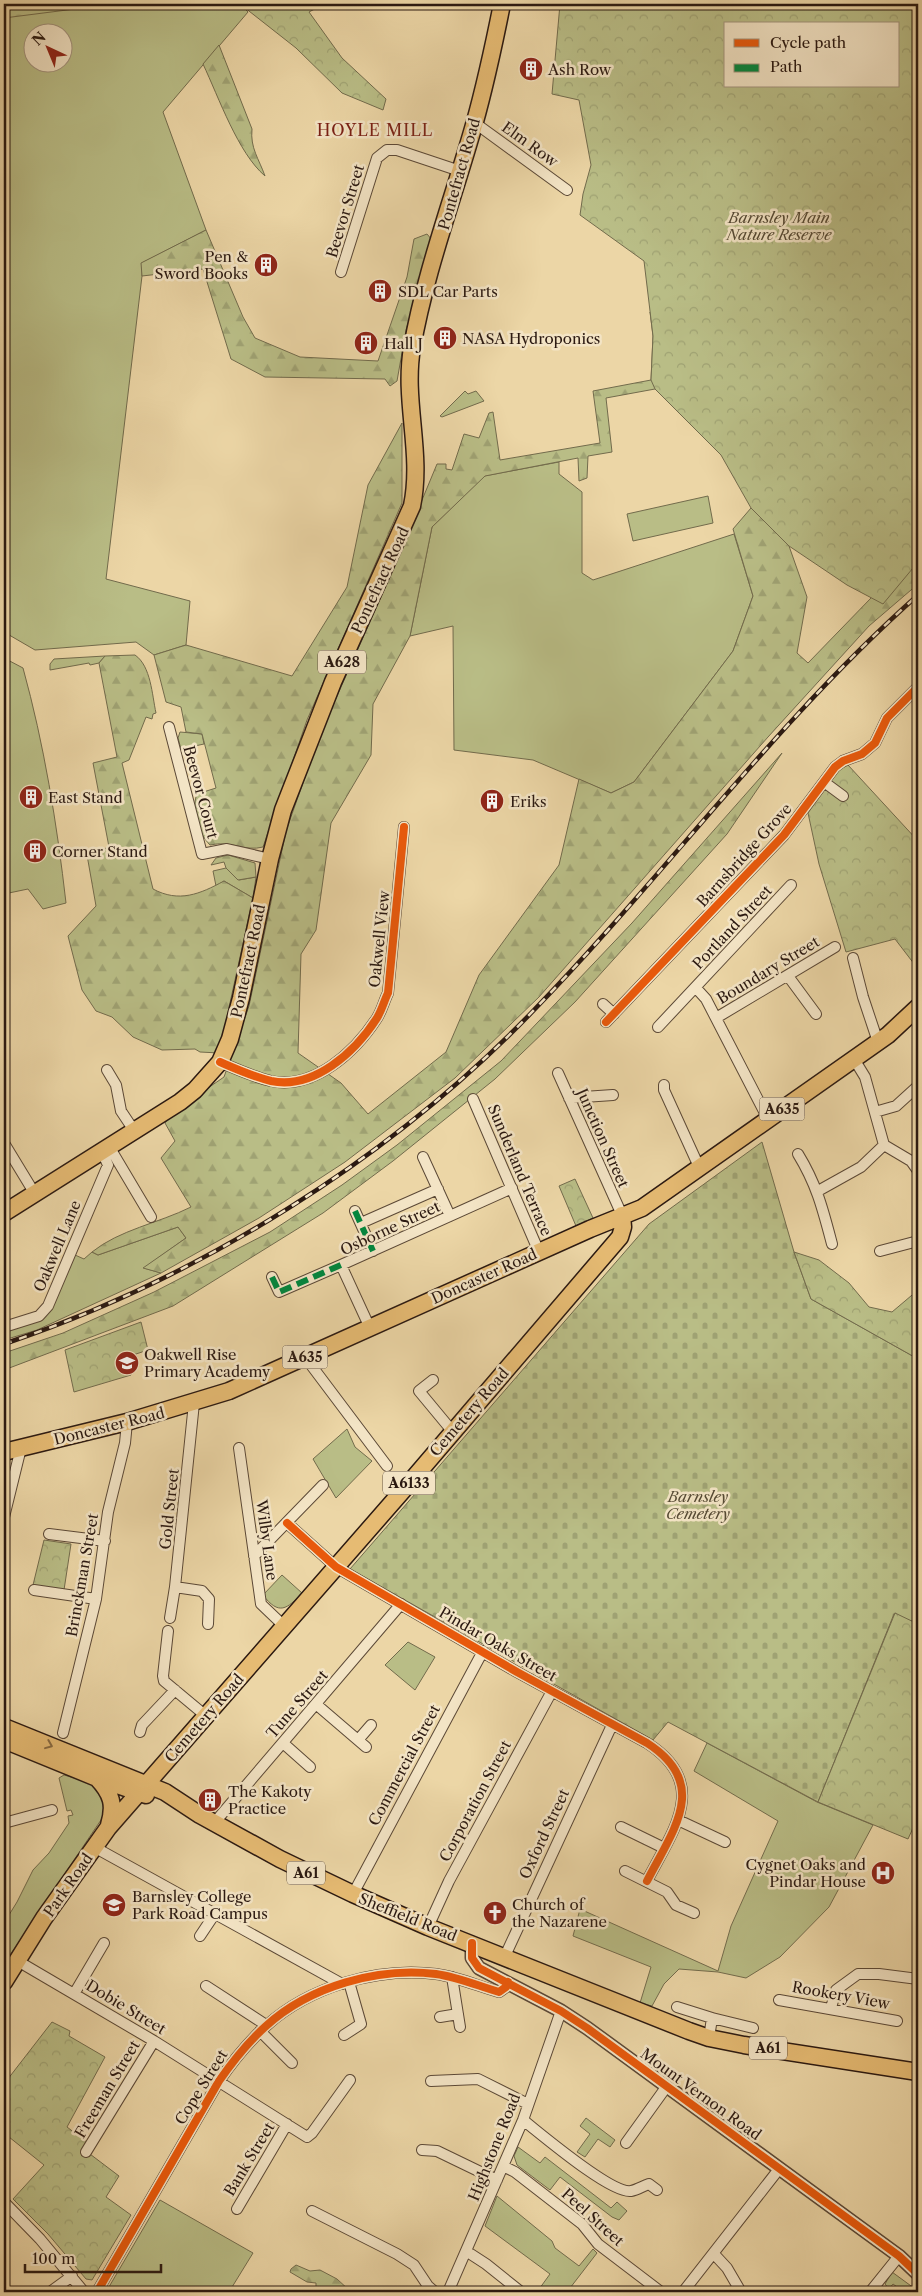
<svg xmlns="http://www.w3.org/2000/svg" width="922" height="2296" viewBox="0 0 922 2296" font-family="'Libre Caslon Text',serif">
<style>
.green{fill:#b9bd86;stroke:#726b4c;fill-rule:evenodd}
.forest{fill:url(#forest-firs);stroke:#726b4c}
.cemetery{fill:url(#cemetery-stones);stroke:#726b4c}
.park{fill:url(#park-crowns);stroke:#726b4c;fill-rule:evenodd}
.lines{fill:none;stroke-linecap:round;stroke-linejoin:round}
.minor-casing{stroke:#5b4836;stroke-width:12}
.tertiary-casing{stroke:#5b4836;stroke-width:15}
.trunk-casing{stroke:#2b1911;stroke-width:19}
.minor{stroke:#f3e4c5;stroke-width:10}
.tertiary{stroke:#f3e4c5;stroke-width:12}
.trunk{stroke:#e6bb73;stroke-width:16}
.rail-casing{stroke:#2b1911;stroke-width:4.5}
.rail{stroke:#f3e4c5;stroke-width:2.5;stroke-dasharray:8;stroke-linecap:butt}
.quiet{stroke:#00873e;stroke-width:6;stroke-dasharray:12 6;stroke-linecap:butt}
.cycleway-casing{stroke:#f3e4c5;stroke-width:11}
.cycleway{stroke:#e8590c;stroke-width:8}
.oneway{stroke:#886a42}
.labels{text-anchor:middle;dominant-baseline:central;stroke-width:5;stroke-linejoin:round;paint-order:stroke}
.shield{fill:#f3e4c5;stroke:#675647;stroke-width:1}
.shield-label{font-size:14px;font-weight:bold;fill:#2b1911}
.poi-label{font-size:15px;fill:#2b1911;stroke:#f3e4c5;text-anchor:start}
.street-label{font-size:15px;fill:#2b1911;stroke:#f3e4c5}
.park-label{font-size:15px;font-style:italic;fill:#564a34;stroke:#f3e4c5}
.neighbourhood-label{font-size:16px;letter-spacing:1px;fill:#7a1f14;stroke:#f3e4c5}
</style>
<defs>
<pattern id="forest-firs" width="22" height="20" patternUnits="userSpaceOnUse" patternTransform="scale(1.25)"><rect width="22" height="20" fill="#b9bd86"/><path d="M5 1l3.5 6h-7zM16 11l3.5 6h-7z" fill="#9fa273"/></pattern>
<pattern id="cemetery-stones" width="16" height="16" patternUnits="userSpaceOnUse" patternTransform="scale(1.25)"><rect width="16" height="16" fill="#b9bd86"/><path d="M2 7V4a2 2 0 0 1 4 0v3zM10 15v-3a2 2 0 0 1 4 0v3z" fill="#9fa273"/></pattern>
<pattern id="park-crowns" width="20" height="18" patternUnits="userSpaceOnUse" patternTransform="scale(1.25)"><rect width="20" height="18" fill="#b9bd86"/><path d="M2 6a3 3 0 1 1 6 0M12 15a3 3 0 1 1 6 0" fill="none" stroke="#9fa273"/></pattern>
</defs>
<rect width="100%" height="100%" fill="#ecd6a6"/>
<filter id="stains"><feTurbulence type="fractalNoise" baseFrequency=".004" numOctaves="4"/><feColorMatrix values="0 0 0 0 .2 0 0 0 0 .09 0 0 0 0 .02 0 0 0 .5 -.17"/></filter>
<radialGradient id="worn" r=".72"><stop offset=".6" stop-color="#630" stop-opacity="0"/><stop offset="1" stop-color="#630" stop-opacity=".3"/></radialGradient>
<path class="green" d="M65,4H240L248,12L163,112L206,230L142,263V276L106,579L190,601L186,645L154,655L136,642L35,650L4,632V13ZM32,32H62V62H32Z
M465,391L468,394L476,391L484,401L442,417L440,416Z
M559,462V474L582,492V573L593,580L734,534L753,596L733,651L634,782L611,793L533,760L454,750L453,626L410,636L432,527L484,476Z
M708,496L713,523L633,541L627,514Z
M105,656L99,663L90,665L89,663L50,670V664L54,659Z
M4,658L23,668C44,744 57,824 66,903L43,909L28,889L4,894Z
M180,732L202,734L204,744L181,749L178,738Z
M226,868L239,880L256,877L253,898L224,881L216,886L213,871Z
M178,1227L186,1238L144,1268L161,1273L37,1330L4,1340V1331L32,1323L75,1255L84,1259L92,1252L98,1255Z
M347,1429L355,1447L372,1461L336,1498L313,1459Z
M282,1575L302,1593C287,1609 279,1616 263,1595Z
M408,1642L435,1657L415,1690L385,1665Z
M707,1743L817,1802L873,1825L829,1907L780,1957L746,1978L718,1972L679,1969L664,1984L652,2006L640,2003L651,1967L573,1936L580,1909L718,1971L731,1926L778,1821L694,1771Z
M64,1775C91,1783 100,1782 107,1811L4,1964V1923L17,1902L33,1870L49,1853L69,1823L68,1816L73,1815L71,1810L67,1811L59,1778Z
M586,2118L615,2140L610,2147L598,2139L585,2157L577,2152L590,2134L580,2126Z
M518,2147L540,2163L545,2157L611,2208L617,2202L627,2211L619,2220L612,2217L560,2177L550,2190L517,2165L514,2156Z
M497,2196L552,2241L555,2248L579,2266L593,2249L597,2253L567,2292H537L550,2274L485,2226Z
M160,2200L253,2253L229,2292H106Z
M892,2272L918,2291V2292H904L893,2284L889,2289L885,2284Z"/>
<path class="forest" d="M219,45L252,129C250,148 259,159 265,176C238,153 219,98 203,64Z
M206,230L243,317L255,338L300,357L378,361L407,277L414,239L427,234L432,240L406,330L397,381L390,386L385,379L265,377L231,359L203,269L142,276L141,263Z
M650,312L721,455L655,389L606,398L612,452L588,456L587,478L579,481L578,458L485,476L432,527L410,636L373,704L371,755L331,823L316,930L301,954L298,1053L341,1083L368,1114L446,1052L479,975L559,865L579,779L611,793L634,782L733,651L753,596L733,529L751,508L789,546L807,597L797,653L808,663L871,598L918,476V584L869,626L768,737L539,997L455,1078L345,1162L259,1218L161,1273L143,1268L186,1238L178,1227L98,1255L92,1252C119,1230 159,1223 191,1207L161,1158L175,1141L165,1123L173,1112L224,1077L249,1006L286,831L321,732L393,570L437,464H446V469L452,470L464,434L479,438L489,413L493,412L500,460L600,443L593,391L651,380L653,336Z
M402,423V503L307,720L263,847C245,852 231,840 210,845C198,833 191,809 197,794L216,788L202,734L186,732L181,707L166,702L154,655L186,645L292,676L347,587L368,485Z
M135,655C151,666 152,695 156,713L153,714L152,719L146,717L129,760L122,763L153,889C179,903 200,894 224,881L253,898L219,1053L200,1052L195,1049L162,1050L133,1037L112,1017L96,1011L82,990L68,936L96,906L87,855L109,847L93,763L117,757L99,663L105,656Z
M782,753L727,834L575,1002L495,1079L393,1161L323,1213L173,1306L4,1370V1353L63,1333L154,1292L270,1232L342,1185L397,1145L501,1061L632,923Z
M228,855L255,863L256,877L238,880L226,868L224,862L211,865L216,858Z
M296,2265L310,2271L320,2270L337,2279L349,2290L364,2287L374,2292L316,2291V2283L307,2282L290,2272L291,2269Z"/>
<path class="cemetery" d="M762,1142L794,1252L811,1299L918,1359V1624L894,1614L818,1802L668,1722L653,1740L350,1569L649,1224Z"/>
<path class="park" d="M4,4H114L4,18Z
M240,4H324L309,12L342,58L386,99L383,110L342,93L296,48Z
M560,4H918V562L883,604L847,585L789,546L751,508L721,455L655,389L651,380L653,336L644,261L580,215L583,194L591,165L579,100L552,94ZM726,24H898V86H726Z
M848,765L918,841V969L895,939L846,952L819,864L808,813L839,770Z
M575,1179L593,1218L576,1226L559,1186Z
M794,1252L819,1260L849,1283L869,1307L892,1312L918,1290V1359L811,1299Z
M141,1322L148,1350L127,1357L131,1375L74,1392L65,1350Z
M44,1540L71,1544L64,1590L33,1585Z
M895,1613L918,1624V1817L908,1839L818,1802Z
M52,2022L70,2031L69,2036L105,2057L67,2127L88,2143L82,2148L119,2176L106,2197L131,2215L92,2280L86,2279L48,2234L13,2199L44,2165L4,2133V2084Z"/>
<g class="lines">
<g class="minor-casing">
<path id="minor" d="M475,123L567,190
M341,272L377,158L387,150H397L460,171
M169,727L202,854L227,849L270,859
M824,782L843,796
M853,958L863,997L878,1042
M788,976L816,1014
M696,988L706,999L768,1119
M603,1004L614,1014
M716,1018L835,947
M606,1022L784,835L835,767L843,761L862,754L875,743L887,718L918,687
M658,1027L791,885
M854,1059L865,1077L884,1145L911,1161L918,1171
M220,1062C236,1069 254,1077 271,1081C314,1090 355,1052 377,1018C382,1010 384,1001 388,993L404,827
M107,1070L116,1085L121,1111L135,1132
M558,1073L622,1215
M664,1085V1090L700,1169
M569,1098L613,1095
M473,1099L539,1252
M875,1112L896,1106L918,1086
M4,1143L35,1194
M110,1148L151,1217
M798,1154C817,1185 823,1210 832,1244
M423,1157L450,1216
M818,1191L861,1167L884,1145
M355,1211L373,1251
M361,1223L438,1189
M880,1251L918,1241
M272,1277L279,1292L341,1265
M4,1327L39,1316L48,1306L108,1165L102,1152
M370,1328L341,1265L512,1188
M305,1357L387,1466
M433,1380L419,1391L453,1432
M239,1448L261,1604L284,1626
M4,1517L21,1448
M287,1523L336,1567L517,1672L647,1743C711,1784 673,1830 647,1881
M49,1534L105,1541
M254,1556L323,1485
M175,1587L202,1591L209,1599L208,1624
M34,1590L96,1599
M170,1618L175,1587L194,1403
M168,1631L163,1676L164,1681L206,1716
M317,1705L366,1747
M140,1732L142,1725L175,1690
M63,1733L96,1599L108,1512L125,1443L127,1422
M358,1740L371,1725
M283,1743L310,1767
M678,1820L725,1842
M215,1822L401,1604
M4,1823L52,1810
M621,1827L664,1848
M94,1847L342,1984
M625,1871L667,1892L676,1905L694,1913
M353,1894L483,1651
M428,1927L449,1881L552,1691
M200,1936L214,1915
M505,1956L612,1725
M16,1960L154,2041L307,2137L312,2133L350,2080
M452,1977L460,2027
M206,1986L266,2025
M74,1994L104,1943
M779,2000L897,2021
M677,2007L712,2018L709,2038
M831,2008L836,1990L858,1974H879L918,1979
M440,2017L458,2014
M712,2018L753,2028
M260,2031L292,2063
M344,2035L361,2024L349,1982
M431,2081L478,2079L528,2104
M523,2120C541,2134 611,2194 631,2191C637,2190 643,2186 649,2184L657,2190
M626,2143L667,2086
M422,2150L437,2151L497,2180
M86,2152L154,2041
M503,2166L515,2172L582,2224L598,2244L661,2292
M4,2202L40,2239L84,2292
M237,2209L287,2124
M312,2211L397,2254L414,2265L428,2286L435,2292
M466,2251L486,2264L521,2292
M714,2254L727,2268L741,2292
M50,2292L72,2276
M97,2292L219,2081C233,2061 247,2043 266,2026C310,1986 378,1967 436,1974C458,1977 478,1986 499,1992L506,1987L508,1982
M448,2292L523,2120L561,2011
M683,2292L779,2169
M870,2292L899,2256"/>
</g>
<g class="tertiary-casing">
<path id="tertiary" d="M472,1943V1958L479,1968L561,2011L587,2028L899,2256L918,2274"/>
</g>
<g class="trunk-casing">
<path id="trunk" d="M4,1213L180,1102L195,1090L220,1062L230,1039L241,998L270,859L283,810L333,682L412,506C423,453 403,401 412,348C425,273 453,199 474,125C485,86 494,44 502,4
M4,1452L127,1422L229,1391L590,1229L642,1208L888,1035L918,1007
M4,1727L165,1792L200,1815L280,1859L353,1894L428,1927L689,2031L709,2038L744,2045L918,2072
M4,1740L97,1778L146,1795
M97,1778C112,1794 115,1805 109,1825
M4,1982L44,1918L108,1828L405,1488L620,1237L623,1227L622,1215"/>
</g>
<use href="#minor" class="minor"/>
<use href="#tertiary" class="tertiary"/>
<use href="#trunk" class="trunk"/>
<g class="rail-casing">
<path id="rail" d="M4,1344C198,1279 392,1158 534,1010C665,875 778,719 918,595"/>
</g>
<use href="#rail" class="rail"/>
<path class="quiet" d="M355,1211L373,1251
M272,1277L279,1292L341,1265"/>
<g class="cycleway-casing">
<path id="cycleway" d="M606,1022L784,835L835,767L843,761L862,754L875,743L887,718L918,687
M220,1062C236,1069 254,1077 271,1081C314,1090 355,1052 377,1018C382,1010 384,1001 388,993L404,827
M287,1523L336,1567L517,1672L647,1743C711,1784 673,1830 647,1881
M472,1943V1958L479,1968L561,2011L587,2028L899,2256L918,2274
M97,2292L219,2081C233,2061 247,2043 266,2026C310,1986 378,1967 436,1974C458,1977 478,1986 499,1992L506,1987L508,1982"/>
</g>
<use href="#cycleway" class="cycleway"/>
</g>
<defs><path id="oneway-chevron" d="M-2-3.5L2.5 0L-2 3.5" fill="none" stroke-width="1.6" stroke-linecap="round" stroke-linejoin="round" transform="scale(1.25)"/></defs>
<use class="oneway" href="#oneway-chevron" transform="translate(49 1745) rotate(22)"/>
<defs>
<g id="building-disc" transform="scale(1.25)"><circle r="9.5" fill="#8f2418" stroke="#f3e4c5"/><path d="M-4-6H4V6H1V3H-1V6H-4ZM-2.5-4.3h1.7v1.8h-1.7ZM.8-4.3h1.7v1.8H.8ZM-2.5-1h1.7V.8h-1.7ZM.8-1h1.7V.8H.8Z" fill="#fff"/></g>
<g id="school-disc" transform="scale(1.25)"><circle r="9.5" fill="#8f2418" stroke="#f3e4c5"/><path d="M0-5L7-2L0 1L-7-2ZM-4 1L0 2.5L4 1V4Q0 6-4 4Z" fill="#fff"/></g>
<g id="hospital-disc" transform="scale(1.25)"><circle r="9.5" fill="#8f2418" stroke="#f3e4c5"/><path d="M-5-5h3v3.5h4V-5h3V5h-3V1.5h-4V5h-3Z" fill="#fff"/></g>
<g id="university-disc" transform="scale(1.25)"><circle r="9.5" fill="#8f2418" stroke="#f3e4c5"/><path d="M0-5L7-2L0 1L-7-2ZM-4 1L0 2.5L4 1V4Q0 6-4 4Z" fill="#fff"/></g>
<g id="church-disc" transform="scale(1.25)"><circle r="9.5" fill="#8f2418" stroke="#f3e4c5"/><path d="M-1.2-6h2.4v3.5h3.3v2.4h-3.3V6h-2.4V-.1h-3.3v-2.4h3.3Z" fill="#fff"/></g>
</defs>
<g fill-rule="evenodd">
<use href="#building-disc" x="531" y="69"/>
<use href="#building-disc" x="266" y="265"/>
<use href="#building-disc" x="380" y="291"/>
<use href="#building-disc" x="445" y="338"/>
<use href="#building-disc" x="366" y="343"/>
<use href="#building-disc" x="31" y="797"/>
<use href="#building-disc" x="492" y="801"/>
<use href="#building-disc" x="35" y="851"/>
<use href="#school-disc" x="127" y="1363"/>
<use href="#building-disc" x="210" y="1800"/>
<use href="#hospital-disc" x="883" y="1873"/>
<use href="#university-disc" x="114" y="1905"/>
<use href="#church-disc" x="495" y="1913"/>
</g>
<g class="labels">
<g class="shield">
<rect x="318" y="650.5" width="48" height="23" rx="4"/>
<rect x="759.5" y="1097.5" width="45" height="23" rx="4"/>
<rect x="282.5" y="1345.5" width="45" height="23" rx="4"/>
<rect x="383" y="1471.5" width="52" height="23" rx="4"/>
<rect x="287" y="1861.5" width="38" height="23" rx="4"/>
<rect x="749" y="2036.5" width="38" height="23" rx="4"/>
</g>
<g class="shield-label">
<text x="342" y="662">A628</text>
<text x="782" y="1109">A635</text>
<text x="305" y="1357">A635</text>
<text x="409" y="1483">A6133</text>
<text x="306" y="1873">A61</text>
<text x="768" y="2048">A61</text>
</g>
<g class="poi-label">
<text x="548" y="69">Ash Row</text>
<text x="248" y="256" text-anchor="end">Pen &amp;<tspan x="248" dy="17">Sword Books</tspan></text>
<text x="398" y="291">SDL Car Parts</text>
<text x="462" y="338">NASA Hydroponics</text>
<text x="384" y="343">Hall J</text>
<text x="48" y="797">East Stand</text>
<text x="510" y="801">Eriks</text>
<text x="52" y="851">Corner Stand</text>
<text x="144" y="1354">Oakwell Rise<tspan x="144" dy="17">Primary Academy</tspan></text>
<text x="228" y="1791">The Kakoty<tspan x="228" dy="17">Practice</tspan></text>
<text x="866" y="1864" text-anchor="end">Cygnet Oaks and<tspan x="866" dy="17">Pindar House</tspan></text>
<text x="132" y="1896">Barnsley College<tspan x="132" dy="17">Park Road Campus</tspan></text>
<text x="512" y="1904">Church of<tspan x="512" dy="17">the Nazarene</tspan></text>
</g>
<g class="street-label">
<text transform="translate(530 144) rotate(36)">Elm Row</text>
<text transform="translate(459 174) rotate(-74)">Pontefract Road</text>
<text transform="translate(345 211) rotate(-73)">Beevor Street</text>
<text transform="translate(380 580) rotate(-65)">Pontefract Road</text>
<text transform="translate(201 792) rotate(75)">Beevor Court</text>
<text transform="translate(744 855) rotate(-48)">Barnsbridge Grove</text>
<text transform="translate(732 927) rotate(-47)">Portland Street</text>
<text transform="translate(379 939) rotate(-84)">Oakwell View</text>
<text transform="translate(248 961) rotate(-78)">Pontefract Road</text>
<text transform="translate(768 970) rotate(-31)">Boundary Street</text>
<text transform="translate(603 1138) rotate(66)">Junction Street</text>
<text transform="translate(520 1170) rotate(67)">Sunderland Terrace</text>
<text transform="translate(390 1228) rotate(-25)">Osborne Street</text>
<text transform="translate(57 1246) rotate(-67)">Oakwell Lane</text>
<text transform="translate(484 1276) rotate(-24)">Doncaster Road</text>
<text transform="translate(469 1412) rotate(-49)">Cemetery Road</text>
<text transform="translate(109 1426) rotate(-14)">Doncaster Road</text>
<text transform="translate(169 1509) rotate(-84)">Gold Street</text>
<text transform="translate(267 1540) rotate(82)">Wilby Lane</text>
<text transform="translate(82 1575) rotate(-80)">Brinckman Street</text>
<text transform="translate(498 1644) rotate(30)">Pindar Oaks Street</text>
<text transform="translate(297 1704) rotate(-49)">Tune Street</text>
<text transform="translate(204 1718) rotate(-49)">Cemetery Road</text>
<text transform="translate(404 1765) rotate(-62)">Commercial Street</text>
<text transform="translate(475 1801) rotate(-62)">Corporation Street</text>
<text transform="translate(544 1834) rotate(-65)">Oxford Street</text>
<text transform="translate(68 1885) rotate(-55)">Park Road</text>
<text transform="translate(408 1917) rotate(22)">Sheffield Road</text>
<text transform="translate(841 1995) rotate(10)">Rookery View</text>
<text transform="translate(126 2007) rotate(31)">Dobie Street</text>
<text transform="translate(201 2087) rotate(-58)">Cope Street</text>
<text transform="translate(107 2089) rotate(-59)">Freeman Street</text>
<text transform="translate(701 2094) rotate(36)">Mount Vernon Road</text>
<text transform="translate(494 2147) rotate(-68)">Highstone Road</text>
<text transform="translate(249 2159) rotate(-59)">Bank Street</text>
<text transform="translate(593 2217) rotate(42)">Peel Street</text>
</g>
<g class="park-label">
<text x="779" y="217">Barnsley Main<tspan x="779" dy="17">Nature Reserve</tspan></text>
<text x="698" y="1496">Barnsley<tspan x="698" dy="17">Cemetery</tspan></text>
</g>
<g class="neighbourhood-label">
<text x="375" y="130">HOYLE MILL</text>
</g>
</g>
<rect width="922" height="2296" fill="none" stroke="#ecd6a6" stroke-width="20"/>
<rect x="5" y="5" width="912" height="2286" fill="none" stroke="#2b1911" stroke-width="2.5"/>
<rect x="10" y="10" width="902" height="2276" fill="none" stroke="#2b1911"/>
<rect x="724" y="22" width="175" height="65" fill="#f3e4c5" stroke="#a3937d"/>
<rect x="734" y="39" width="25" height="8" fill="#e8590c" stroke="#a3937d"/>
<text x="770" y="48" font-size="15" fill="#2b1911">Cycle path</text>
<rect x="734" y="64" width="25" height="8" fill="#00873e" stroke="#a3937d"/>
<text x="770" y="72" font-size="15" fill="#2b1911">Path</text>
<g transform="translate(48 48) rotate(316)"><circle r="24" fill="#f3e4c5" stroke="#a3937d"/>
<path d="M0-4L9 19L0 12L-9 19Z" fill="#8f2418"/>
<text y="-8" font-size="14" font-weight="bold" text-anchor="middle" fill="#2b1911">N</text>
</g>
<path d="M25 2264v8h136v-8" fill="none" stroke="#2b1911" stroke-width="2.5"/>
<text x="32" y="2264" font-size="15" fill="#2b1911" stroke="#f3e4c5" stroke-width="4" paint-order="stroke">100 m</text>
<rect width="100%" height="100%" filter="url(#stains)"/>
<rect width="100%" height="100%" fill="url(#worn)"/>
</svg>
